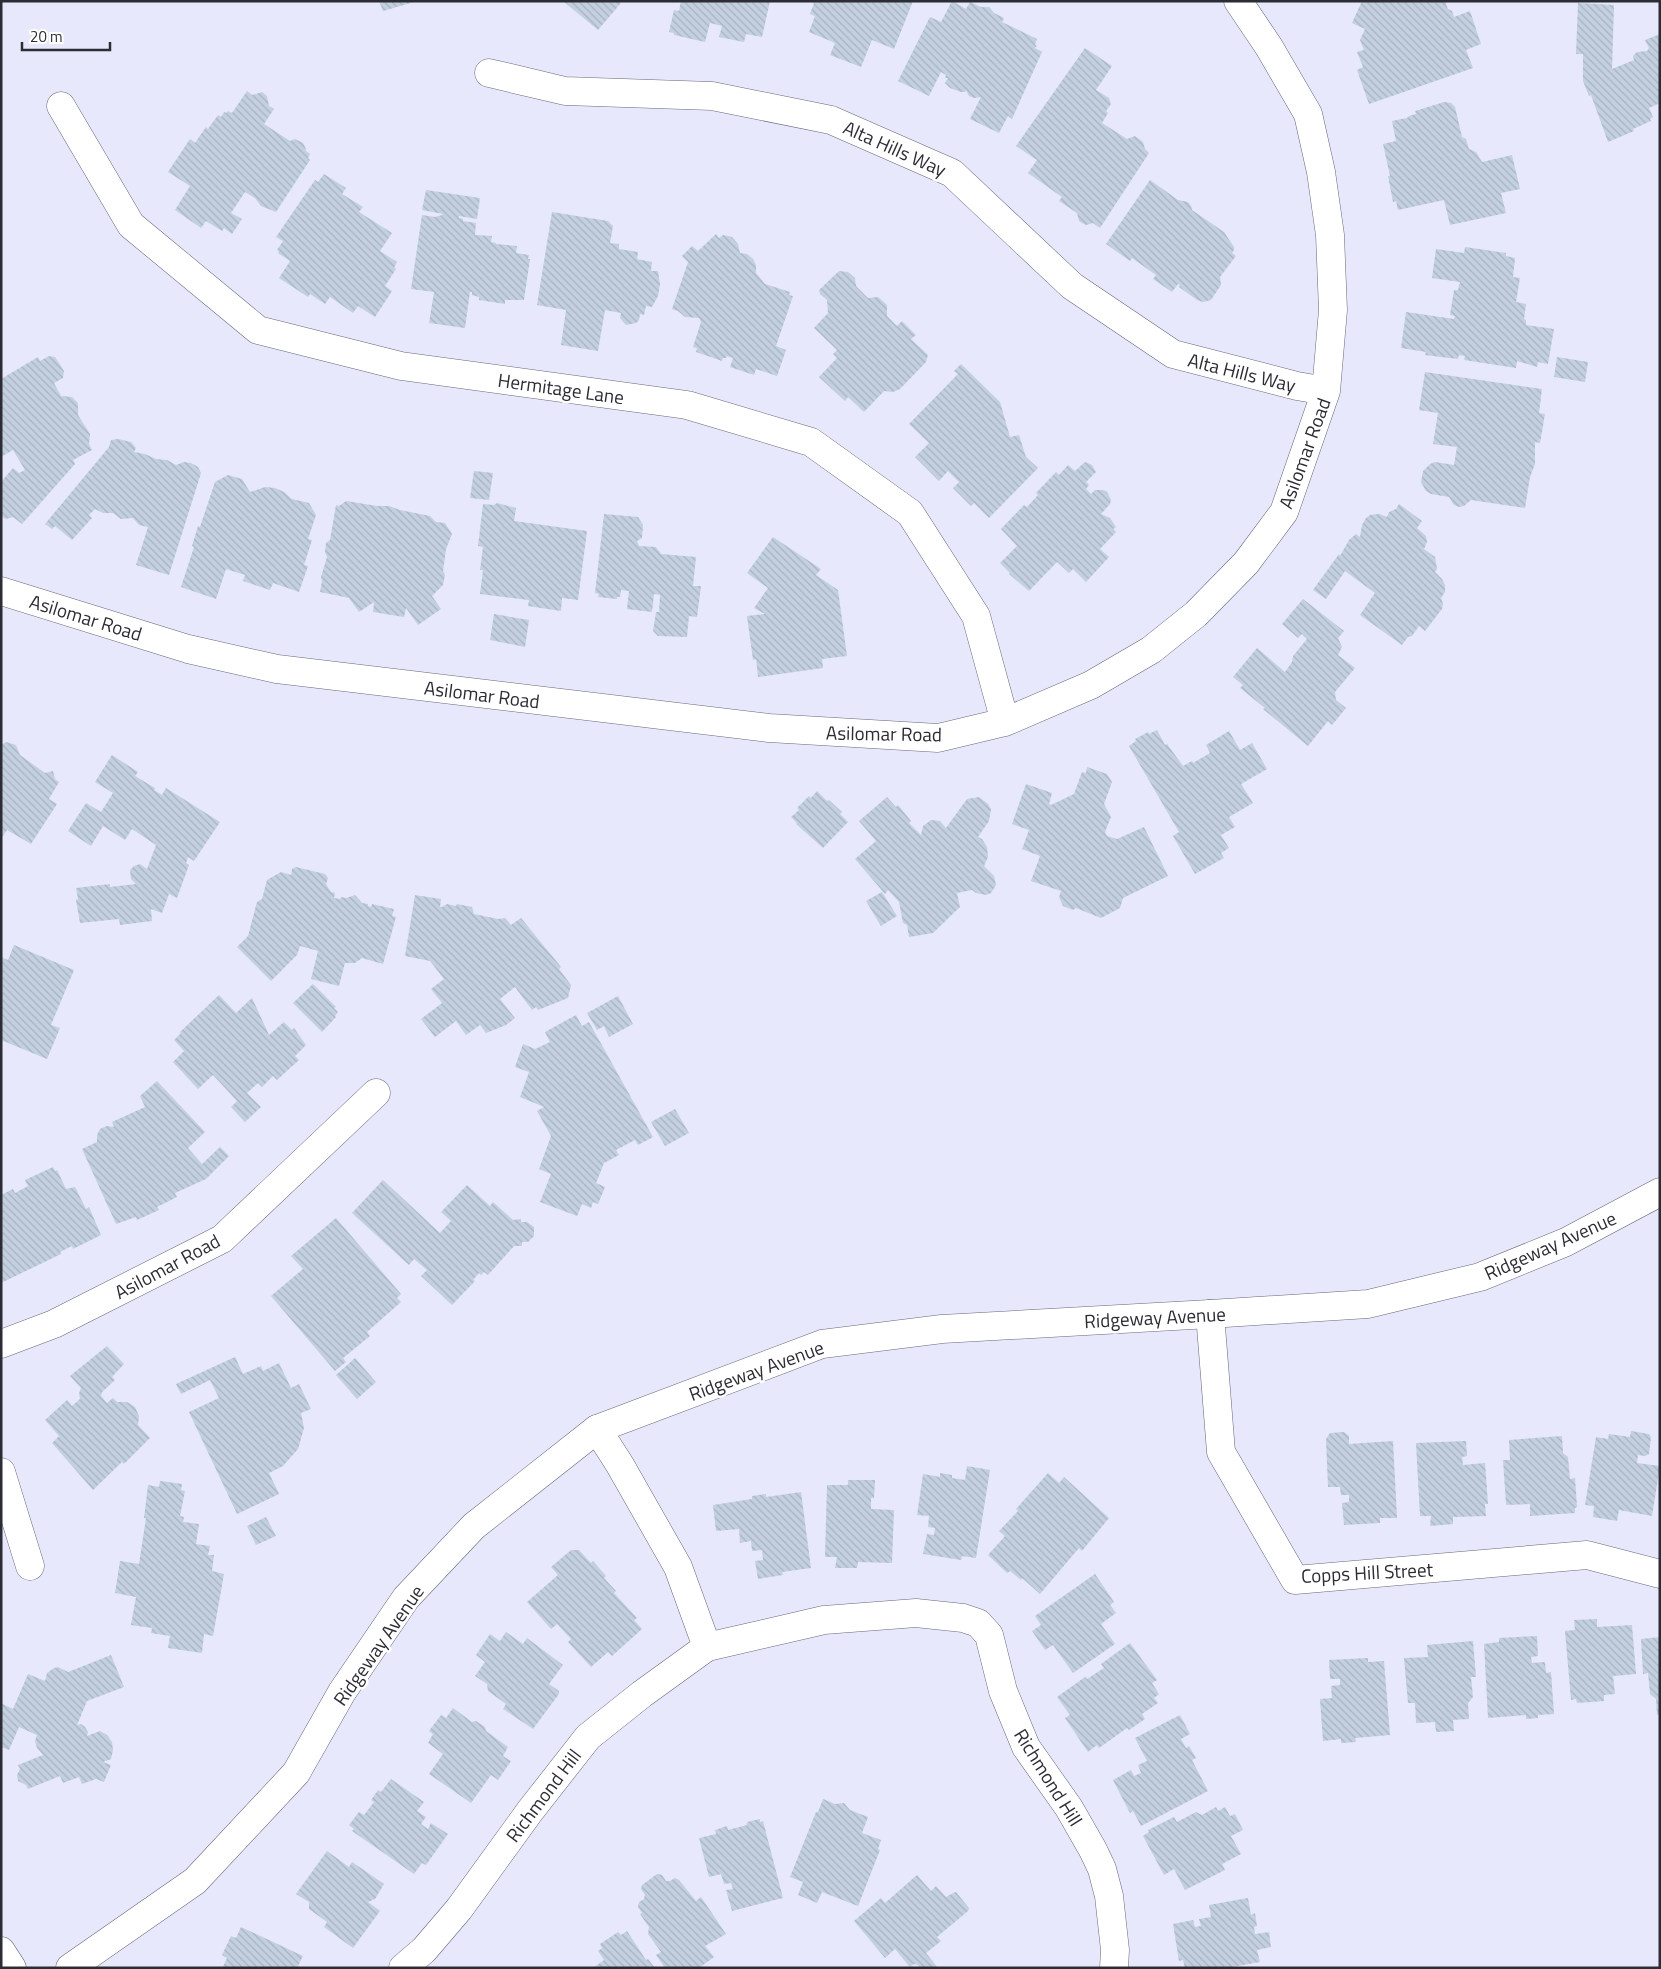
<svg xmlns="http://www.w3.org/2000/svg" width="1661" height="1969" viewBox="0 0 1661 1969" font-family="'Titillium Web',sans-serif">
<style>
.building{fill:url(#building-back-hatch)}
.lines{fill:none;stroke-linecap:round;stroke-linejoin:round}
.minor-casing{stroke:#676879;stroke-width:29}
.tertiary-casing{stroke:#676879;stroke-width:29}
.minor{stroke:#fff;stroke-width:28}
.tertiary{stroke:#fff;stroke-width:28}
.labels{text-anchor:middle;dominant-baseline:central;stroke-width:5;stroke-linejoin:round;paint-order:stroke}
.street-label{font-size:19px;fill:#2c2d34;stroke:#fff}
</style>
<defs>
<pattern id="building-back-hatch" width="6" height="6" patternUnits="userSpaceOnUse" patternTransform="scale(1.25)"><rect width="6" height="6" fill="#c3d0e0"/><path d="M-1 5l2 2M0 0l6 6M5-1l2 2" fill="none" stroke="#a8b3c1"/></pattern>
</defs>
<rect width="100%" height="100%" fill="#e7e8fc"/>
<path class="building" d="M379,1H414V2L383,11Z
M563,1H618L621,3L598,30Z
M681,1H770L762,37L746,34L744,42L719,37L722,26L710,23L705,42L674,35V33L669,32L674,10L679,11Z
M809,1H913L894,49L872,40L861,67L830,55L835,43L809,32L815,16L810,14L814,3Z
M952,1L966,9L970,2L981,7H989L994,13L1004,18L1002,22L1037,39L1035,45L1037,46L1035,48L1042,52L1012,119L1008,116L999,133L970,119L981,97L974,98L969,96L966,90L965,92H961L950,88L945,83L948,78H945L946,75L941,72L929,96L898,81L930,17L941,22Z
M1362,1H1447L1446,4L1448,9L1452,11L1454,17L1470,11L1481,44L1466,50L1473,68L1369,104L1357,70L1363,67L1357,52L1364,50L1360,40L1365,29L1352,23Z
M1578,3L1614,5L1612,69L1634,60L1633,56L1637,52L1647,51L1649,48L1645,40L1660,34V103L1649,108L1653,117L1650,119L1651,121L1633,129L1634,131L1608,142L1591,95L1589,96L1583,81V54H1576Z
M1085,48L1112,66L1096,90L1109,98L1111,104L1106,111L1108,113L1102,123L1127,139L1135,136L1143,142L1145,149L1149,153L1100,228L1093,223L1086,225L1082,223L1079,221L1077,213L1059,201L1062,197L1028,173L1037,160L1016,146Z
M247,91L252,95L262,92L267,96L269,106L274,109L264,124L290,141L295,139L303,143L306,149L305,150L310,154L308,158L310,160L276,212L261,206L255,198L245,192L231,213L242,219L232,234L224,228L222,231L206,221L201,228L175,210L190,186L168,172L190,139L195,143L206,127L208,129L218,115L221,117L224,112L226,113L228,111L232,113Z
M1444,102L1451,103L1455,107L1462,137L1466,139L1469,149L1476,152L1482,162L1512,155L1520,189L1501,193L1506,213L1450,225L1444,200L1398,210L1396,201L1393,202L1388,176H1390L1383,144L1396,141L1392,121L1407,118L1409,116L1416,114L1415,111Z
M324,174L346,188L342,194L363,207L359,212L392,233L380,251L397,262L394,268L396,269L385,286L392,291L375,317L358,306L353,313L330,297L325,304L310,294L308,297L279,278L290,261L278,253L279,251L277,250L283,241L276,237L315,180L318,182Z
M1150,180L1178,200L1188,202L1191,206L1192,210L1224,232L1234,247V250L1232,253L1236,256L1220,277L1221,285L1211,300L1203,302L1197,300L1179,287L1180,285L1178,284L1172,292L1153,279L1156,275L1132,258L1130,261L1106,244Z
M426,190L480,198L477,219L459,216V218L463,219V221L476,223L475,235L492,236L491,242L496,243V244L517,246L516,253L529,255L528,259H530L524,300H505V304L479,300V297L472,295V292H470L465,328L429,323L434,292L411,289L422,215L435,217L442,215L443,214L422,210Z
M552,212L608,221L613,226L610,243L619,244V249L638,252L637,259L652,262L651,271H658L660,284L658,296L652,307L646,306L644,315L640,314L639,320L636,323L626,325L620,318L621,313L605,310L598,351L561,345L566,310L537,305Z
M716,234L719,238L723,235L732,237L738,244L740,253L747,254L753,259L756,265V273L765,284L790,292L789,295L793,296L776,346L786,350L777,376L756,369L754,375L730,367L733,358L727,356L726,358H723L722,361L696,352L697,348L693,347L701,322L699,318L685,317L678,311L672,309L688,262L682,256L692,246L698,251Z
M1465,247L1506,253V256L1515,258L1513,277L1520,278L1516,302L1526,304L1524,319L1526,320V325L1554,329L1548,364L1538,362L1537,367L1517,361L1516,368L1464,360L1465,356L1459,355L1458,359L1425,355L1426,352L1401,348L1406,312L1454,319L1455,316L1450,315L1454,290H1458L1460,282L1432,278L1436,249L1464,253Z
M839,271L848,272L855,278L856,286L868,298L878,297L887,305V316L897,326L902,321L916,335L911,339L928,355L926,362L900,389L893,392L884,391L864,412L848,397L845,401L819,377L837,358L833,354L837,350L814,328L828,313L827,300L820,294L819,290Z
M49,356L55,357L64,371L63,378L54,383L61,396L72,397L78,403V415L90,434L89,444L92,450L73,460L75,464L22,524L13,517L6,519L1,516V482L13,468L19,473L25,470L13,450L1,457V379L38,357L40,361Z
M1557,357L1588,362L1585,382L1554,377Z
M961,364L1000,402L1010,437L1019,435L1026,457L1038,468L989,518L974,503L971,506L953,488L959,482L948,471L939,481L915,457L929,443L909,424L958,374L954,371Z
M1425,372L1542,389L1539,413L1545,414L1540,443L1535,442V464L1530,477L1525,508L1471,500L1464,506L1459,507L1454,505L1449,497L1431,494L1426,491L1421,482L1423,471L1430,464L1435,462L1454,465L1457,447L1433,444L1438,413L1419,410Z
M118,439L131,442L136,448L134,452L145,454L156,459L167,460L176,465L184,462L191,463L198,467L201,473L169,575L136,565L148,527L139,525L133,518L121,519L113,513H103L95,509L89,515L92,518L72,540L55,526L52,529L45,524L109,447L111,440Z
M1085,462L1092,465L1096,472L1086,482L1089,485L1086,489L1091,494L1095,490H1103L1107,492L1111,500L1110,504L1101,514L1110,518L1116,527L1113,529L1116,532L1100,549L1109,557L1086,582L1073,569L1069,573L1057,562L1029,591L1009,574L1010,573L1000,563L1017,546L1001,529L1024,505L1027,507L1038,495L1036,493L1056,472L1059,475L1068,465L1075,471Z
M474,471L493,473L489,500L470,498Z
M228,475L242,479L250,492L265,487L275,488L284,492L292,499L309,503L316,515L308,539L312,540L304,565L308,566L299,592L273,583L270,590L243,581L245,575L226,569L216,599L181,587L194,547L192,546L198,526L200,527L215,482Z
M346,501L377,506H389L400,510L430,516L436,522L445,523L452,534L446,549L443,571L445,575L443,585L432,596L441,609L418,625L406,608L404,617L373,612L374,602L359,612L349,598L320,592L322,581L321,577L327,557L325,552L326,543L330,540L336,505L339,506Z
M497,503L516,508L514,521L587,531L578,600L562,598L561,611L528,606L529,600L480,594L483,570H480L483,547L478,546L483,504L494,505Z
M1399,504L1422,521L1417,528L1426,536L1427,542L1424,549L1435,557L1437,569L1435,572L1442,579L1445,585V592L1441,598L1443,604L1442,609L1425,631L1419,626L1412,636L1408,637L1402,645L1360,615L1375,593L1345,571L1326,599L1313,590L1339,554L1340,556L1349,540L1356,534L1360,537L1362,525L1366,518L1370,515L1379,514L1387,517L1389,512L1396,509Z
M604,514L638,517L643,525L642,538L637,541L639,546L656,547L661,554L696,557L693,586H701L697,617L689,616L687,637L658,636L653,631L656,612H659L660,595L654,594L652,612L627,609L629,591L621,590L620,597H617V599L598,597L599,594L595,593Z
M773,537L821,569L816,575L838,590L847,656L822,659L823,668L758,677L756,659L753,660L747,616L765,614L754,608L768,588L747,573Z
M1303,599L1344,631L1338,638L1342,647L1338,655L1355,668L1335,692L1336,700L1346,708L1332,725L1328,721L1308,746L1263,709L1265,708L1240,688L1243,685L1233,677L1257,648L1285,672L1292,662L1293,656L1307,639L1302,634L1298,638L1282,624Z
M494,614L529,620L525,647L490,640Z
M1157,730L1165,745L1167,744L1183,766L1192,761L1193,763L1210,753L1206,745L1229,731L1240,750L1252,743L1267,769L1241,784L1253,803L1229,817L1235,827L1221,835L1229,848L1221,853L1224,858L1195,874L1173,836L1179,832L1129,746L1136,741L1135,739L1148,732L1149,734Z
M6,742L16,745L20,755L45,773L53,771L55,779L59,782L49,799L57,804L31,844L7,830L1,839V745Z
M112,755L138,772L135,776L155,788L154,790L162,795L166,788L220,822L194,861L188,857L186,863L189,865L177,898L169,894L162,913L151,909L152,921L120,925L119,919L80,923L76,900L78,899L76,888L110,884V887L136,884L131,879L130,870L134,866L140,864L147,869L156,845L132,829L125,840L103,826L91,846L68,831L86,803L101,812L113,793L95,782Z
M1087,767L1107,774L1112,782L1104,804L1111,817L1105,832L1107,836L1117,839L1144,827L1168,876L1123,898L1120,908L1101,918L1076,908L1073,910L1063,906L1059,897L1061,891L1031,881L1040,856L1022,849L1029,830L1012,824L1026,784L1052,793L1049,804L1051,805L1074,794L1082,772L1086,773Z
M817,791L827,801L829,800L842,812L840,814L848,822L823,848L796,824L797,823L791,817L799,810L797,808L809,796L811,798Z
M887,797L896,807L898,805L911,821L909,823L921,835L923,826L931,820L940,821L946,828L967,799L979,797L988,804L991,809L989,821L978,837L982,839L987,847L988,857L984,866L994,876L996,885L991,893L986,895L976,893L972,890L957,893L960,907L933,933L909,937L907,925L903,923L899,902L888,890L885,894L855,859L876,841L859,821Z
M296,867L325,874L328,878L326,884L331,892L335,893L334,898L340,899L341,897L346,898L355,895L362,903L368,904V906L371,907L372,904L394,909L392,916L396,917L383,964L362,958L355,963H345L339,986L311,979L318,951L300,946L297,955L271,981L237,947L248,936L257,902L262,899L267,880L281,872L291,875L292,869Z
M882,892L897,916L881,926L866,901Z
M415,895L441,899L440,907H442L447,904L456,906L457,904L472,907L474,914L498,919L505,918L511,925L521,918L561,967L559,969L571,985L568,998L538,1010L536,1007L532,1010L515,987L500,999L515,1018L506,1025L486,1033L480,1025L466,1035L456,1021L435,1037L421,1019L442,1003L431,989L444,979L430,961L405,956Z
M14,945L74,970L51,1025L60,1028L47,1059L1,1040V957L8,960Z
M313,984L336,1007L334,1008L338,1012L335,1016L336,1017L322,1032L293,1003Z
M219,995L236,1013L252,998L269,1035L284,1022L292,1030L294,1028L306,1045L295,1056L299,1060L277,1080L273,1076L262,1087L258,1083L247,1093L261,1107L245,1122L231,1107L237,1101L213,1075L198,1089L173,1062L184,1051L174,1040L181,1033L180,1032Z
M618,996L633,1024L609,1037L604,1026L597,1030L587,1013Z
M576,1015L582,1026L589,1022L653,1137L638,1145L635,1140L616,1150L619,1155L604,1163L596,1183L605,1187L598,1204L593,1202L591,1208L582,1204L577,1216L540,1202L551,1174L539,1169L551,1136L537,1111L544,1107L520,1097L529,1072L515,1067L523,1044L535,1049L550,1042L545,1032Z
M157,1081L205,1132L188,1148L202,1164L220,1147L229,1156L206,1179L175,1193L177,1197L157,1207L159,1210L137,1220L136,1217L116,1224L82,1149L97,1142V1135L100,1129L107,1126L114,1127L112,1122L145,1107L140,1096Z
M675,1109L689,1133L665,1146L651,1122Z
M53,1167L55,1171L57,1170L66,1189L75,1187L86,1209L89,1207L101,1235L73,1249L72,1246L60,1252L61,1254L1,1283V1195L13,1189L15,1193L28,1186L25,1180Z
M383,1180L440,1233L451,1221L441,1212L467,1185L490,1206L493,1202L513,1220L521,1219V1222H527L534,1227V1236L528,1242H522V1246H514L488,1275L484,1272L481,1275L479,1273L473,1280L475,1281L452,1305L421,1276L427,1270L414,1259L409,1265L352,1213Z
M336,1218L401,1294L397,1298L401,1302L367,1332L370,1336L343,1358L346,1362L335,1371L271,1296L303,1269L291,1256Z
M107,1346L124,1364L112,1377L115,1380L102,1392L101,1396L107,1403L113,1398L117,1402H127L135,1407L139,1416L138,1425L150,1438L124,1464L122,1462L93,1490L52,1443L59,1436L45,1420L67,1400L72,1406L80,1399L79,1393L81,1388L70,1376Z
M235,1357L243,1374L261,1366L263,1371L279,1363L291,1388L299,1384L311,1409L301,1413L304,1428L298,1449L283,1466L269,1473L279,1494L237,1514L189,1412L219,1398L210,1380L181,1394L176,1384Z
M355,1358L376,1382L357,1399L336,1375Z
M1631,1431L1649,1434L1651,1437L1649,1454L1645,1456L1638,1455L1637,1463L1660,1466L1652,1516L1619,1510L1617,1521L1593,1517L1594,1506L1585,1505L1596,1437L1608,1439L1609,1434L1630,1437Z
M1344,1432L1349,1436V1444L1393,1441L1397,1518H1380V1523L1344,1525L1342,1503L1349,1502V1495H1341L1340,1487H1328L1326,1439L1330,1433Z
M1562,1436L1563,1453L1568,1457L1570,1479L1575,1478L1577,1507L1575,1508V1513L1530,1516V1504L1506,1505L1503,1460H1510L1509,1440Z
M1466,1441L1467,1456L1462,1457L1463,1465L1485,1463L1488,1504H1485L1486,1516L1453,1517V1524L1430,1526L1431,1516H1420L1416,1443Z
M967,1466L990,1470L976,1558L962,1556L961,1560L923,1554L927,1534L934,1535L935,1528L928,1527L929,1516L917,1515L923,1474L940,1477V1473L952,1475V1478L965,1480Z
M1048,1473L1059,1483L1064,1477L1109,1518L1082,1551L1079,1548L1040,1594L1022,1578L1021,1580L1010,1571L1007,1573L988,1555L1005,1536L999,1531L1018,1511L1016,1509Z
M848,1480H875L874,1498H871V1509L894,1510L892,1563L858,1562L857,1568H835L837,1557H825L827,1485H848Z
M160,1481L182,1484L181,1490L185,1491L180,1516L184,1517L183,1522L199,1524L196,1544L210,1546L208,1555H214L212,1571L224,1574L213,1636L204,1634L202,1653L168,1648L170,1636L151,1633L152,1628L131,1625L136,1597L115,1593L120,1561L139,1564L146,1518H144L148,1485L159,1487Z
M801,1492L811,1568L782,1572L783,1575L758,1579L755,1561L763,1560L762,1550L752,1551L751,1541L740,1543L739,1529L716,1531L713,1505L752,1499V1496L766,1494V1497Z
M266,1517L276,1536L256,1545L247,1526Z
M571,1550H579L591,1563L593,1561L606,1576L604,1578L616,1591L614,1593L637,1618L634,1620L642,1629L612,1656L608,1652L591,1667L568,1642L571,1639L557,1624L551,1629L527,1602L558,1575L551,1567Z
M1095,1574L1114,1602L1110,1605L1116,1613L1101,1624L1115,1644L1073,1673L1053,1645L1045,1650L1032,1631L1041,1625L1035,1616Z
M1597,1619V1627L1632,1625L1636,1674L1613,1676L1615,1694L1604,1695V1701L1577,1703L1576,1699L1571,1700L1565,1631L1575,1630L1574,1620Z
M506,1632L523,1644L527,1638L563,1665L549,1684L559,1691V1694L533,1729L503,1709L506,1704L488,1691L487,1684L475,1676L485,1662L476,1655L490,1634L500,1641Z
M1537,1636L1538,1656L1531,1657L1532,1663L1545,1662L1546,1673L1551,1672L1554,1714L1538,1715V1718L1526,1719V1715L1488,1718L1484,1644L1499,1642V1638Z
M1660,1637V1715H1657L1656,1699L1650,1694L1648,1673L1643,1674L1641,1639Z
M1473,1641L1476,1677H1471L1473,1697L1468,1703L1469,1719L1453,1720L1454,1731L1436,1732L1435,1722L1416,1723L1415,1703H1408L1404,1658L1428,1657L1427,1645Z
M1130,1643L1157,1680L1152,1683L1159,1694L1154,1698L1158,1703L1142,1714L1145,1719L1129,1730L1127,1728L1099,1748L1097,1745L1088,1752L1065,1718L1070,1715L1057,1697L1085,1677L1087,1679L1104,1668L1101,1664Z
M111,1655L124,1687L87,1701L77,1725L81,1724L85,1727L88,1732L87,1736L100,1731L107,1735L112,1742L113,1750L111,1759L103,1762L111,1765L104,1782L96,1779L82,1784L79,1777L63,1783L60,1776L28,1789L26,1785L18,1781L17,1775L20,1769L18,1765L43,1755L37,1748L35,1741L37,1735L19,1727L9,1750L1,1747V1703L13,1709L28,1674L45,1681L47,1673L54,1668L58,1667L68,1672Z
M1368,1658V1662L1384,1661L1390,1735L1355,1738L1356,1742L1341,1743V1739L1323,1741L1320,1699L1332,1698L1331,1686L1340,1685V1679H1330L1329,1660Z
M453,1708L472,1722L476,1721L485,1727L486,1731L508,1747L503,1756L511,1761L498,1780L491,1775L471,1803L429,1774L443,1754L428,1743L433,1734L429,1731L441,1715L446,1718Z
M1180,1715L1190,1734L1181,1739L1186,1748L1189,1746L1196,1758L1192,1760L1208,1791L1141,1826L1133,1811L1130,1813L1113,1780L1131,1770L1134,1776L1141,1773L1138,1765L1147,1761L1135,1738Z
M391,1779L424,1802L417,1811L426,1817L421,1824L428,1829L431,1823L448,1834L426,1865L422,1863L414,1874L352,1831L354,1829L349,1825L359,1812L364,1815L374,1802L371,1800L378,1790L381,1792Z
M823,1799L835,1804L844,1803L850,1810L868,1817L862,1833L881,1840L878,1849L880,1850L858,1906L822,1892L817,1903L798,1895L803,1882L790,1877L816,1812H818Z
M1216,1807L1218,1811L1225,1807L1230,1816L1235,1814L1243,1830L1231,1836L1241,1854L1222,1864L1225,1870L1185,1890L1174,1869L1164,1875L1143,1836L1149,1832L1148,1830L1174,1817L1177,1822L1196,1812L1202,1815Z
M760,1819V1822L763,1821L783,1898L732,1911L726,1890L733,1889L731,1883L724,1884L721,1874L709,1877L699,1838L716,1834L715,1830L727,1826L728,1830L747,1825V1822Z
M327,1851L349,1867L352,1862L384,1884L375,1899L368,1902L380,1911L353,1948L324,1927L327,1922L309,1909V1902L296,1894Z
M657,1874L662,1875L666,1881H670L675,1878L679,1880L696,1901L701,1897L726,1934L705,1946L714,1957L699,1968H665L656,1955L661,1952L648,1934L649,1927L640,1914L642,1913L638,1907L639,1902L644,1899L645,1895L641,1889L642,1885Z
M917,1875L931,1891L936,1886L946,1897L953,1893L956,1892L969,1908L968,1911L937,1937L941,1941L926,1953L938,1968H919L918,1965L914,1964L910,1967L895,1949L885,1958L854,1921L881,1898L885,1903Z
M1248,1898L1251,1915L1255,1913L1257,1926L1254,1927L1255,1934L1269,1932L1271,1947L1257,1950L1260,1962L1226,1968H1185L1183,1960L1179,1961L1173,1924L1193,1920L1195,1927L1201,1926L1199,1919L1211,1917L1209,1905Z
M241,1927L303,1956L298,1966L303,1968L223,1967L227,1958L222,1955L231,1936L236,1938Z
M627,1931L646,1960L648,1959L655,1968H593L604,1960L598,1951L602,1948L600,1944L618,1932L621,1935Z"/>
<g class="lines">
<g class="minor-casing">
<path id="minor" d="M489,73L565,91L712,96L831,120L952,173L1072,286L1173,354L1297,386L1326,391
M61,106L131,225L258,330L401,366L687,405L811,442L910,513L976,616L1005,722
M1,591L188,649L277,669L769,728L938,738L1005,722L1091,685L1151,650L1196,614L1246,563L1284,512L1326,391L1333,310L1330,235L1321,172L1308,114L1269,47L1238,1
M1210,1314L1221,1452L1295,1580L1587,1555L1660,1574
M1,1344L54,1324L222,1239L376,1093
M597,1429L620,1465L678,1567L707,1647L824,1620L916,1613L963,1618L978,1623L989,1635L1003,1691L1026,1747L1069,1808L1093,1850L1102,1869L1109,1896L1115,1950L1114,1968
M1,1472L30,1566
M403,1968L424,1950L459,1909L530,1811L588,1737L642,1694L707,1647"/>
</g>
<g class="tertiary-casing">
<path id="tertiary" d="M1,1951L12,1968
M70,1968L195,1881L296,1773L342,1692L406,1598L474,1526L597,1429L822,1344L942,1329L1210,1314L1368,1304L1480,1277L1566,1242L1660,1192"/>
</g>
<use href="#minor" class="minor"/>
<use href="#tertiary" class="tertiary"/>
</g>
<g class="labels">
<g class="street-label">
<text transform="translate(895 148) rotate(24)">Alta Hills Way</text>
<text transform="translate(1242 372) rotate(14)">Alta Hills Way</text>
<text transform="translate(561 388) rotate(8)">Hermitage Lane</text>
<text transform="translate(1304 453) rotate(-70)">Asilomar Road</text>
<text transform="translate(86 617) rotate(17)">Asilomar Road</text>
<text transform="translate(482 694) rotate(7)">Asilomar Road</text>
<text transform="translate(884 733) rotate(1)">Asilomar Road</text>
<text transform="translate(1550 1245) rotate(-24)">Ridgeway Avenue</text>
<text transform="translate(167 1266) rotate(-28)">Asilomar Road</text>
<text transform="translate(1155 1317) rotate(-3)">Ridgeway Avenue</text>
<text transform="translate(756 1370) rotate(-20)">Ridgeway Avenue</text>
<text transform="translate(1367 1572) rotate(-3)">Copps Hill Street</text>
<text transform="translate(378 1645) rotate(-55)">Ridgeway Avenue</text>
<text transform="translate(1049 1777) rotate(58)">Richmond Hill</text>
<text transform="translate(543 1795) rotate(-53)">Richmond Hill</text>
</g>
</g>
<rect width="1661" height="1969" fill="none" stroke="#2c2d34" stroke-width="5"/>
<path d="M22 42v8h88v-8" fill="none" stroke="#2c2d34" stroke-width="2.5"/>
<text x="30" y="42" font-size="15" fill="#2c2d34" stroke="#ffffff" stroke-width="4" paint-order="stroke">20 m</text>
</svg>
